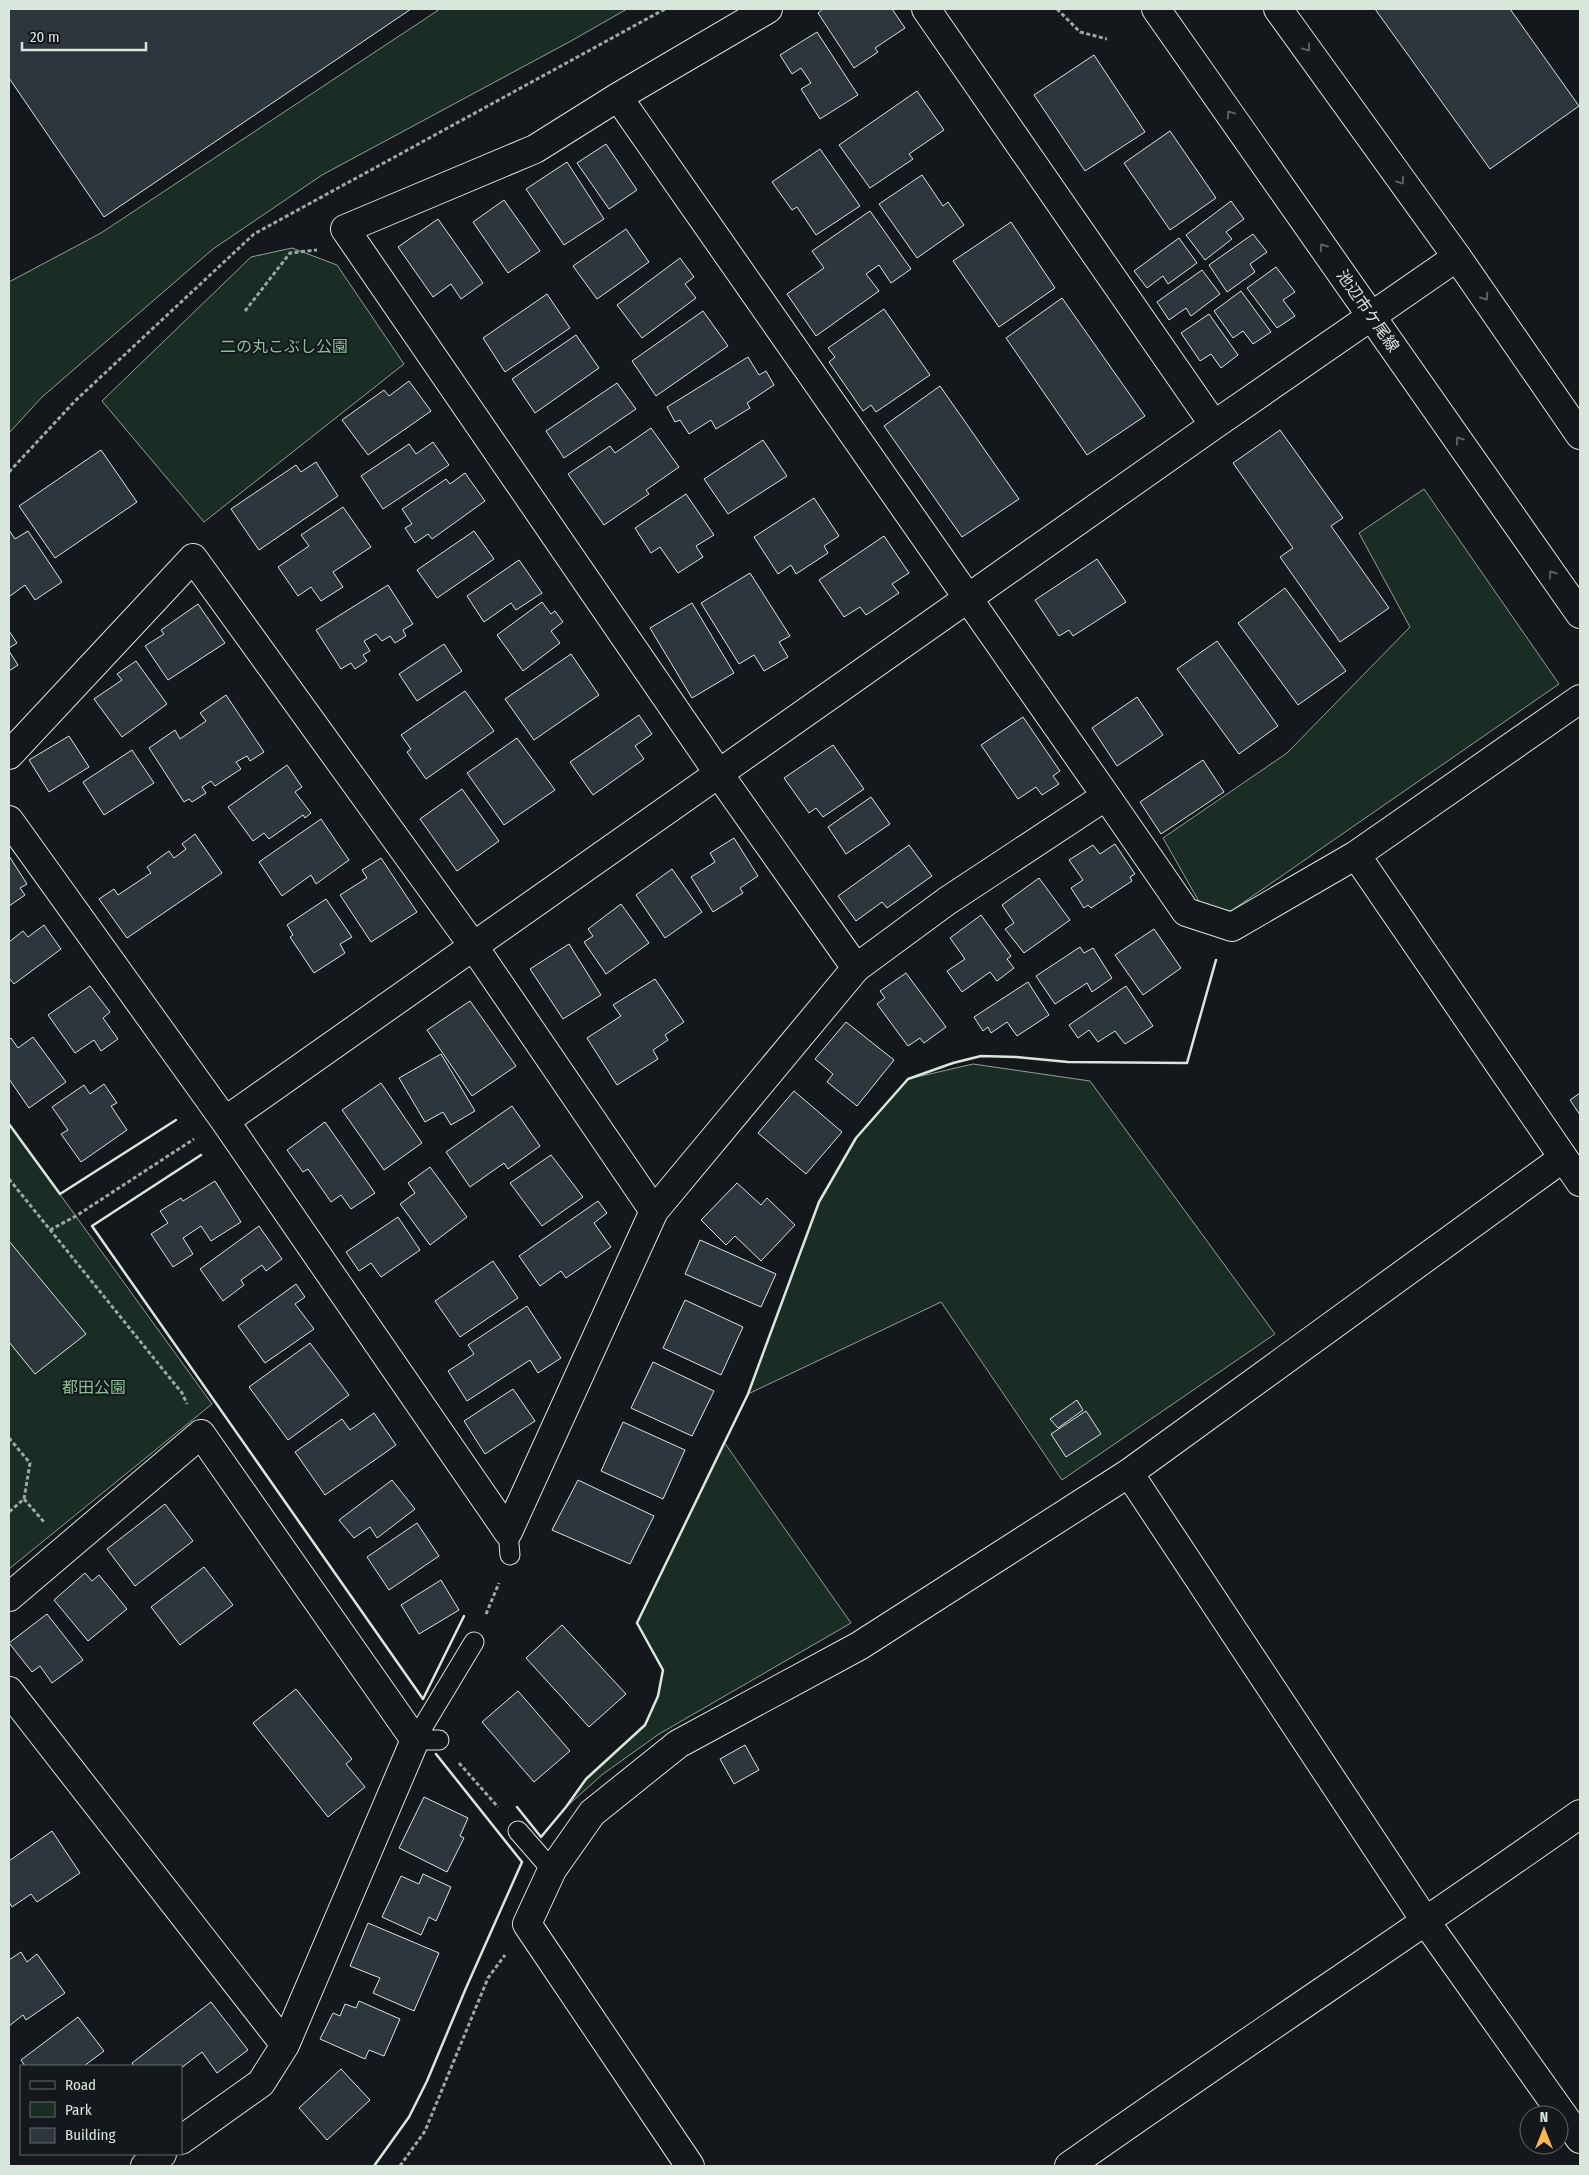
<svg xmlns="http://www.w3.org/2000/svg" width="1589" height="2175" viewBox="0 0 1589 2175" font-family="'Fira Sans Condensed','Noto Sans JP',sans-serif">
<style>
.green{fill:#1a2d24;stroke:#939e99}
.building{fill:#2c363c;stroke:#d8e6dc}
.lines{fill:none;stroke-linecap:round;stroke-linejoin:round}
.service-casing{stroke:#d8e6dc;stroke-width:21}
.minor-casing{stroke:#d8e6dc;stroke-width:30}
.tertiary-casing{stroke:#d8e6dc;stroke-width:30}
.path{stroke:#9da8a2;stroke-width:3;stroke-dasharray:4 2.5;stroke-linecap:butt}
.service{stroke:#14181c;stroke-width:19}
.minor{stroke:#14181c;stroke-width:28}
.tertiary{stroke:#14181c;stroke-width:28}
.wall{stroke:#d8e6dc;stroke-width:2.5}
.oneway{stroke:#59605f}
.labels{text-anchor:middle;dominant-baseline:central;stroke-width:4;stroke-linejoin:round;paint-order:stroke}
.street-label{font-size:16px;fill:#d8e6dc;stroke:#14181c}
.park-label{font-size:16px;fill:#8ac095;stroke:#14181c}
</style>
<rect width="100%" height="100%" fill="#14181c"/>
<path class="green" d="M440,9H627L571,41L322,175L213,249L42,397L9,433V282L101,233Z
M292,248L337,265L404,364L204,522L102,401L251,257Z
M1424,489L1559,684L1231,911L1201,905L1163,838L1287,753L1410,627L1359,533Z
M973,1064L1090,1081L1275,1334L1062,1480L941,1302L748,1394L819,1202L856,1138L908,1079Z
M9,1124L212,1404L9,1569Z
M724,1442L851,1623L659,1734L603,1774L566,1807L586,1779L645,1725L658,1697L663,1670L637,1623Z"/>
<path class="building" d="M9,9H411L104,217L9,78Z
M823,9H892L905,28L875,48L878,52L854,68L818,13Z
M1375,9H1510L1579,106L1490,169Z
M817,32L858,95L820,119L801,89L811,83L801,68L792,74L780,55Z
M1094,55L1145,132L1085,171L1034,95Z
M917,91L944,130L909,154L913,159L870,188L839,145Z
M1170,131L1216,198L1170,230L1124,163Z
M606,144L637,190L609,209L577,163Z
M820,149L860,206L816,235L797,207L792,210L772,182Z
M567,162L604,219L564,245L526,189Z
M922,175L943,206L948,202L964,225L917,258L879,204Z
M504,200L540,251L508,273L473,222Z
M1231,201L1244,219L1226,232L1232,239L1205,260L1186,235Z
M870,211L911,269L891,283L879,265L866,274L879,291L816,336L787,294L824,268L812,251Z
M438,219L483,283L461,299L451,284L433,297L398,247Z
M1011,222L1055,288L999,327L953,261Z
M626,229L649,262L597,299L573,266Z
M1253,234L1267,252L1250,264L1255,272L1227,292L1209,265Z
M1179,238L1197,263L1168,284L1163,276L1147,288L1134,271Z
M680,258L694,277L685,284L696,298L642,338L617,305Z
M1276,267L1295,292L1283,300L1295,316L1277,328L1247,288Z
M1202,270L1220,294L1191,316L1186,308L1169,320L1157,302Z
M1241,291L1271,332L1253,344L1243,331L1233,338L1214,311Z
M547,294L570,328L505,372L483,338Z
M1062,298L1145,416L1087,455L1006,338Z
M884,309L930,375L876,412L871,405L863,411L829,362L835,357L828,348Z
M703,311L728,346L656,396L632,361Z
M1209,314L1238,355L1221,368L1211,354L1200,361L1181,333Z
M576,335L599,368L535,413L512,379Z
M748,357L759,375L766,371L774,385L747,403L750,408L716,429L711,420L689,434L680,420L675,422L667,407Z
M409,381L431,411L368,455L342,420L384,390L389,396Z
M617,383L636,409L564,458L546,431Z
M940,386L1019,499L962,537L884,426Z
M651,428L679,467L646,490L649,494L604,525L568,474L610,446L615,453Z
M1280,430L1343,518L1331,526L1389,608L1340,642L1280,557L1293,548L1233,463Z
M763,440L787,476L728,514L704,479Z
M433,442L449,465L383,509L361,476L409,444L416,454Z
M101,450L137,502L55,558L19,506Z
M316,462L338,496L259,550L231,509L296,465L301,472Z
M465,473L485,501L432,539L428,534L415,543L405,528L412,524L402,509L446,479L450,484Z
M686,494L714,535L696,546L703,557L678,573L660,547L651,553L635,528Z
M814,498L839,536L824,546L828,553L796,574L791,565L778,574L754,537Z
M343,507L371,547L333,572L343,587L321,601L311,587L298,596L278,567L309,546L301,535Z
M9,530L15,539L28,531L62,582L35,600L25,585L10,596L9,594Z
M474,531L494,559L437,598L417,570Z
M884,536L909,573L892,584L899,593L866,615L860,607L844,617L819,580Z
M1097,559L1126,602L1073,636L1069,630L1059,636L1035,600Z
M519,560L542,593L516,610L511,603L484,622L467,596Z
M750,573L790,636L779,642L788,657L764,671L754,655L739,664L701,603Z
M388,585L413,624L403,630L406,636L395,643L390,636L382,641L376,634L364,641L370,651L363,655L367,661L355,669L351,663L341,669L316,630Z
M1285,588L1346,671L1298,705L1238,623Z
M542,602L551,614L555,611L563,622L551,631L560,643L523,671L497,635Z
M692,603L734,673L692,698L650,628Z
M198,604L225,643L168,680L145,646L164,634L161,630Z
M9,631L17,643L9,648Z
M1217,641L1278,726L1239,754L1177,669Z
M444,644L462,671L417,701L399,674Z
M9,651L18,665L9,671Z
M571,654L599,695L534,740L505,699Z
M136,661L167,704L122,737L94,699L122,680L117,674Z
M465,691L494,731L426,779L407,752L411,749L401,735Z
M226,695L264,752L250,761L247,756L236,762L241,769L215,786L211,781L202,787L206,793L192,802L189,799L184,802L149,748L175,730L180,739L206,721L200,713Z
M1137,697L1163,735L1117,766L1092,728Z
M639,715L652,734L635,746L644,759L593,795L570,762Z
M1023,717L1060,771L1053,776L1059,784L1042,795L1036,787L1018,799L981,745Z
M69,736L89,767L49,792L29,760Z
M517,738L555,790L504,825L467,773Z
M833,745L864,789L823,817L816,808L809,813L784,778Z
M132,750L154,783L104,815L83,782Z
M1203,760L1224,792L1161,834L1140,802Z
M287,765L302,787L295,792L311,813L305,818L303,815L269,839L264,833L253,841L228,807Z
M462,789L499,841L457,871L420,819Z
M871,797L890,824L846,854L828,827Z
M321,819L349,860L316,884L311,875L282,896L259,862Z
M195,834L222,873L127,938L99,899L114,889L118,895L151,873L147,867L169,851L174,858L186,849L182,844Z
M734,838L758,876L740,888L743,893L713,912L691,877L715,862L710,853Z
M1115,844L1135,874L1130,877L1132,881L1091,908L1088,905L1084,908L1071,888L1083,880L1069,860L1093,845L1100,854Z
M909,845L932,876L887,908L882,902L856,921L838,896Z
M9,856L27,884L20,888L25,895L9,906Z
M381,858L417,912L371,942L340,895L367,878L362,870Z
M672,869L702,912L665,938L636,895Z
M1039,878L1070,920L1024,953L1005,929L1014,923L1002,905Z
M326,899L352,937L340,944L345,953L314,973L290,937L293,935L287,925Z
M621,904L649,943L606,974L584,942L593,936L588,929Z
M981,915L1011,956L1007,959L1014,968L997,981L990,972L962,992L947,971L965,959L950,938Z
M44,925L61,949L14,984L9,978V942L23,931L28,937Z
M1154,929L1181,968L1143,995L1115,955Z
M569,944L601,995L563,1019L530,969Z
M1080,947L1084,953L1093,948L1112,978L1092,992L1087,983L1055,1004L1036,976Z
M906,973L946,1027L924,1043L920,1038L908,1046L877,1004L885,998L880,991Z
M655,979L684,1022L665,1035L668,1040L653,1050L658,1059L617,1085L587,1038L621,1016L613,1005Z
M1028,982L1049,1015L1017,1036L1007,1022L991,1033L988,1027L983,1031L974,1017Z
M90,986L110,1012L103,1018L118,1039L101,1051L94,1040L75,1053L48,1015Z
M1126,986L1153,1026L1125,1044L1115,1031L1098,1042L1089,1030L1078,1038L1069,1025Z
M470,1001L516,1066L472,1096L427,1030Z
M846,1022L894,1060L857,1106L827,1082L833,1074L815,1059Z
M33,1037L66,1082L29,1108L9,1079V1040L11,1038L18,1048Z
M441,1054L475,1111L451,1125L443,1112L425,1122L399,1078Z
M381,1083L422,1143L384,1170L342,1110Z
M104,1084L117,1103L111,1106L127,1130L81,1162L61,1134L68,1130L52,1107L84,1085L90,1094Z
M794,1091L842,1132L806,1174L758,1133Z
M1580,1093V1115L1570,1100Z
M512,1106L540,1146L508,1169L504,1163L470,1187L446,1152Z
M325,1122L375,1193L351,1209L341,1195L331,1202L308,1169L303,1172L287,1150Z
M551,1155L583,1197L542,1226L510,1183Z
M430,1167L467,1217L430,1245L400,1204L415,1193L408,1183Z
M215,1181L241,1222L211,1241L201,1226L183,1238L193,1254L173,1267L151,1234L168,1223L160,1211L181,1198L183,1201Z
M737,1183L761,1205L767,1198L795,1225L761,1261L735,1236L726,1245L701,1220Z
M598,1201L607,1213L594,1223L611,1247L566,1278L561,1271L540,1286L519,1256Z
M398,1217L420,1250L381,1277L371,1263L359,1271L346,1252Z
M259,1226L282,1259L266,1271L262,1265L241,1280L244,1285L223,1301L200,1269Z
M700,1240L776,1274L761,1307L685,1274Z
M9,1241L86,1334L35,1374L9,1342Z
M493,1261L518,1298L460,1337L435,1301Z
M296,1284L305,1297L295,1304L314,1329L265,1363L238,1326Z
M685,1300L743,1327L721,1375L663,1348Z
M527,1306L561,1358L538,1373L530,1360L467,1401L448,1371L474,1354L468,1345Z
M310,1343L349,1395L288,1440L249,1387Z
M653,1362L714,1391L692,1436L631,1408Z
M513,1389L535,1421L485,1454L464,1421Z
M1077,1400L1083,1410L1058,1428L1050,1419Z
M1086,1411L1101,1434L1066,1457L1051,1434Z
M374,1413L396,1445L325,1495L295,1452L342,1419L350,1430Z
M623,1422L685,1450L663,1499L601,1471Z
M392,1480L415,1509L377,1538L370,1527L354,1538L339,1520Z
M578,1480L654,1516L630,1564L552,1530Z
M165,1504L193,1541L135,1586L107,1549Z
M417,1523L439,1556L389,1590L367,1557Z
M204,1567L233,1605L180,1645L151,1607Z
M85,1573L92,1581L99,1575L127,1609L88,1641L54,1600Z
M441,1580L459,1610L419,1634L401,1605Z
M47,1614L83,1660L52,1683L40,1666L32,1672L9,1643Z
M562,1625L626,1694L589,1727L526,1658Z
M296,1689L352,1759L346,1764L365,1787L328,1817L253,1723Z
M518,1691L570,1751L534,1782L482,1722Z
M745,1745L759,1770L734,1784L720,1759Z
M424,1797L468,1818L460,1836L464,1838L447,1872L399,1848Z
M52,1831L80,1873L37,1902L31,1894L12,1907L9,1902V1861Z
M423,1874L451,1887L436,1921L429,1917L421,1935L382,1917L401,1876L419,1884Z
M368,1923L439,1953L414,2011L373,1993L380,1978L350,1966Z
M21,1952L27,1962L37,1954L65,1993L26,2020L23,2015L9,2026V1960Z
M359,2001L400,2019L384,2056L369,2050L365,2059L320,2039L333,2013L340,2016L345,2004L356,2008Z
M211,2002L248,2050L217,2073L202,2052L181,2068V2066H134L132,2063Z
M78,2017L104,2051L84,2066H25L21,2060Z
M341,2069L370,2100L327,2140L299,2108Z"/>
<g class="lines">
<g class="service-casing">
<path id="service" d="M508,1532L510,1555
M415,1740L474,1642
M415,1740H439
M518,1831L552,1870"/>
</g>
<g class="minor-casing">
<path id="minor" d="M768,9L618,97L535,149L345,229L719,774L856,968
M926,9L1214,425
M1580,699L1356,855L1580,1182
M9,755L193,558L474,947L654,1211
M1106,796L1186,912L1232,927L1356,855
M9,820L225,1121L508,1532L654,1211L856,968L947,901L1106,796L618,97
M225,1121L1214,425L1457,257
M1129,1473L1426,1922L1580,2139
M9,1597L201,1434L415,1740L285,2045L261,2083L181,2140
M9,1691L285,2045
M145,2166L162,2154
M690,2166L527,1924L552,1870L592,1813L678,1744L859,1646L1129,1473L1563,1158"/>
</g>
<g class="tertiary-casing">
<path id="tertiary" d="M1156,9L1580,614
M1278,9L1457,257L1580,435
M1069,2166C1238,2047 1411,1933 1580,1814"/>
</g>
<path class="path" d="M1057,9L1080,32L1107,39
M245,311L290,253L317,250
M9,472L75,401L254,234L665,9
M9,1179L182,1393L187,1404
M50,1230L76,1216L194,1139
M9,1438L30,1463L24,1499L9,1512
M24,1499L44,1522
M486,1614L499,1583
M459,1763L498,1807
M400,2166L425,2131L488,1978L505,1955"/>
<use href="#service" class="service"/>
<use href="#minor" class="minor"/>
<use href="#tertiary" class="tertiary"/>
<path class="wall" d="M9,1124L60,1194L176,1120
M201,1155L92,1226L423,1699L464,1616
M517,1807L541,1837L566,1807L586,1779L645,1725L658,1696L663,1670L637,1623L748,1394L819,1202L856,1138L908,1079L953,1063L981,1056L1016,1057L1068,1062L1187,1063L1216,960
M374,2166L409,2117L427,2081L466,1988L522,1862L436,1754"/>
</g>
<defs><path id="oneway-chevron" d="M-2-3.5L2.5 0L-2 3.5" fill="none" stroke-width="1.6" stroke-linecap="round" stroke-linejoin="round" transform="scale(1.25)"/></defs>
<g class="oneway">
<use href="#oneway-chevron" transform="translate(1307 48) rotate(54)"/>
<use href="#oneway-chevron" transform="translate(1230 114) rotate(-125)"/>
<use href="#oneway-chevron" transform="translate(1401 181) rotate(54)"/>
<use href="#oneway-chevron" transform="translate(1323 247) rotate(-125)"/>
<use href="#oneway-chevron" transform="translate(1485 297) rotate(55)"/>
<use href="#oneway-chevron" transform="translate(1459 440) rotate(-125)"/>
<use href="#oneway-chevron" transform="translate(1552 574) rotate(-125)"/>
</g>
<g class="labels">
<g class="street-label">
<text transform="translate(1368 311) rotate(55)">池辺市ケ尾線</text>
</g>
<g class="park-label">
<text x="284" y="346">二の丸こぶし公園</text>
<text x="94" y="1387">都田公園</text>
</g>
</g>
<rect width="1589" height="2175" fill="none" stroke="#d8e6dc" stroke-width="20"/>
<rect x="20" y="2065" width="162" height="90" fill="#14181c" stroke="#626a69"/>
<rect x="30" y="2081" width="25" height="8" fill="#14181c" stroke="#626a69"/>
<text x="65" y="2090" font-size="15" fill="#d8e6dc">Road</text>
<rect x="30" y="2102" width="25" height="15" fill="#1a2d24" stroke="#626a69"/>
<text x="65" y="2115" font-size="15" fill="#d8e6dc">Park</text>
<rect x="30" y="2128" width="25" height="15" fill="#2c363c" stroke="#626a69"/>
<text x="65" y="2140" font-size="15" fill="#d8e6dc">Building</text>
<g transform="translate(1544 2130)"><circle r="24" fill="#14181c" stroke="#626a69"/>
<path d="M0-4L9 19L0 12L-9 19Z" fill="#ffb74d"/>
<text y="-8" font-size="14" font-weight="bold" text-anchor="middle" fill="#d8e6dc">N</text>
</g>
<path d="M22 42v8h124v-8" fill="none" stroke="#d8e6dc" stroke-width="2.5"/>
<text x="30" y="42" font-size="15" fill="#d8e6dc" stroke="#14181c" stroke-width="4" paint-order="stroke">20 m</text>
</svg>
